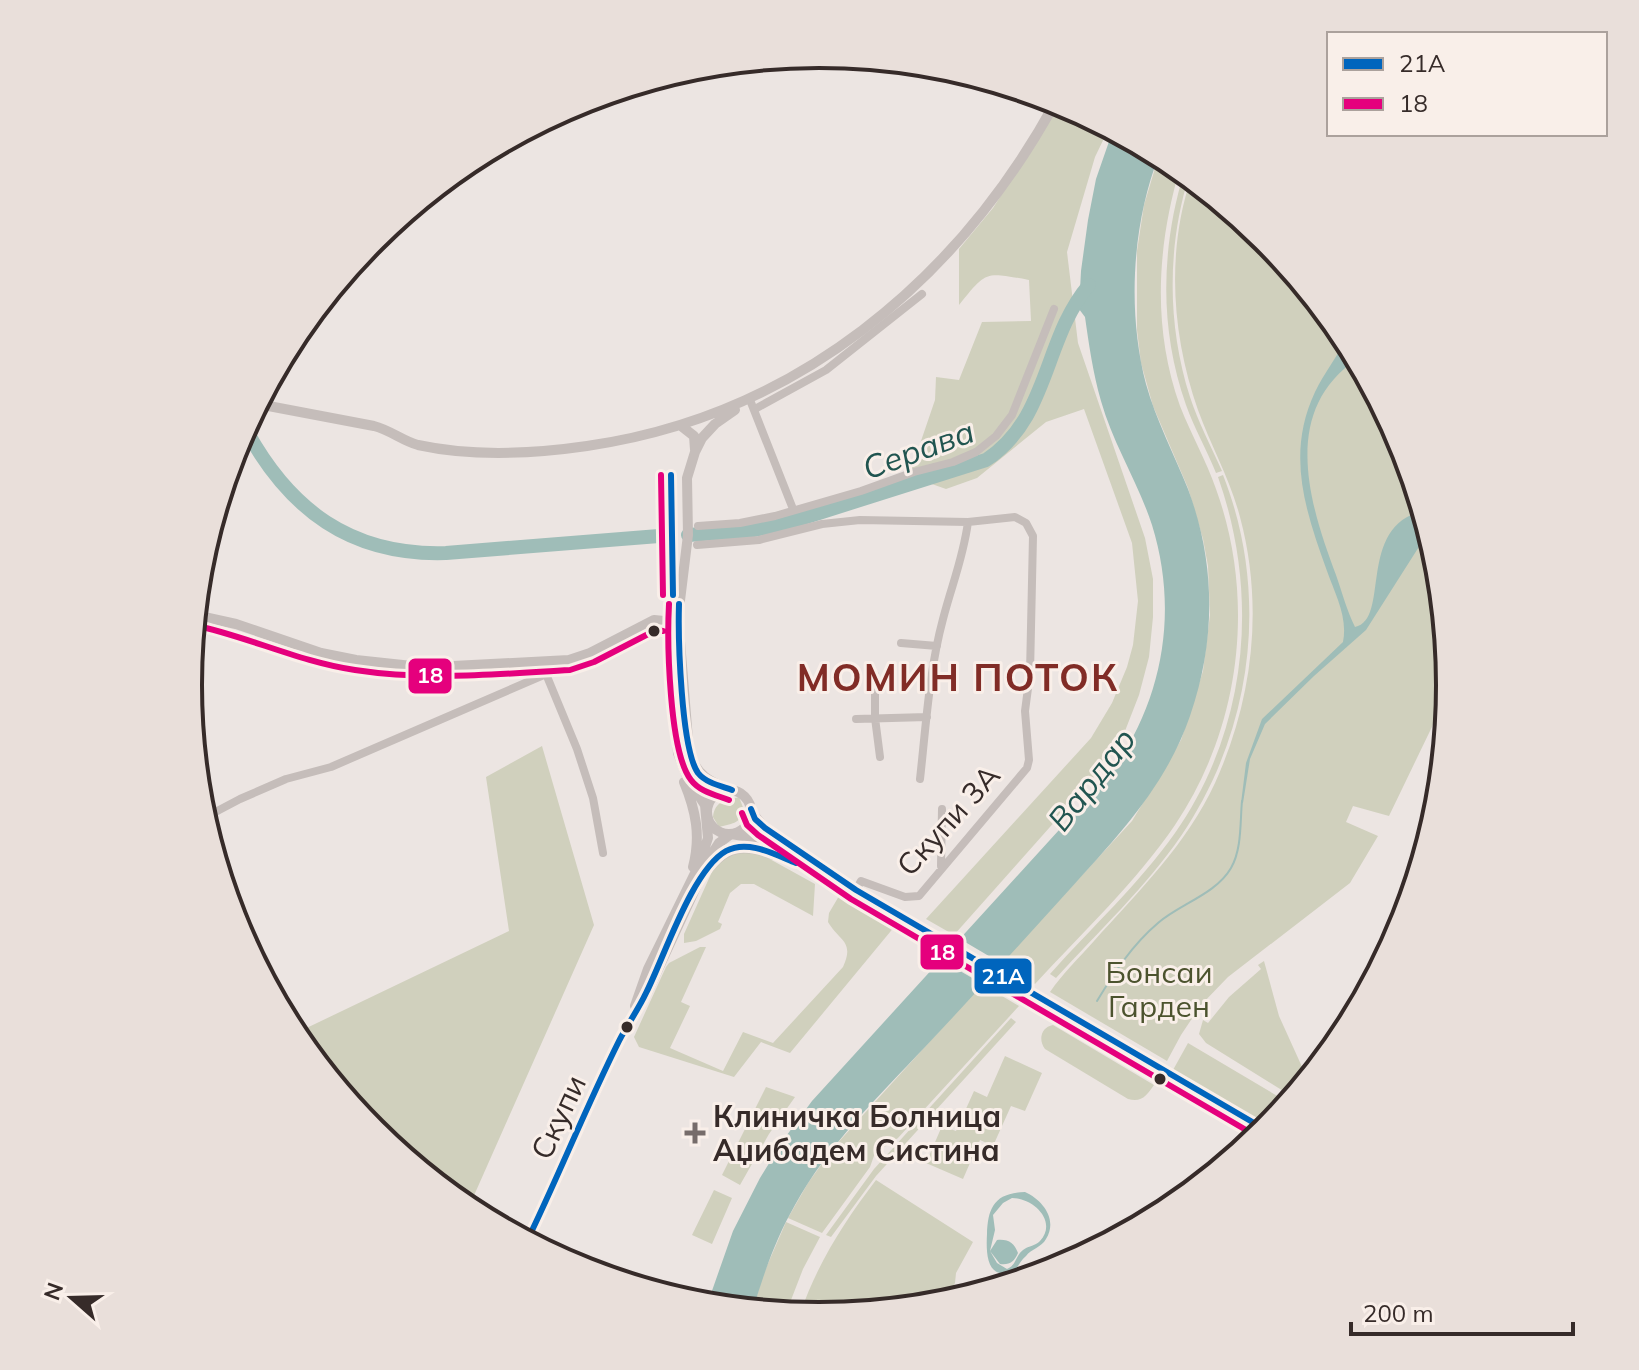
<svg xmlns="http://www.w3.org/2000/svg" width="1639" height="1370" viewBox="0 0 1639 1370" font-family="Mulish,sans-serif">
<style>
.green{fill:#d0d0bd}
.water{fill:#9fbdb8;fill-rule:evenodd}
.pier{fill:#ece5e2}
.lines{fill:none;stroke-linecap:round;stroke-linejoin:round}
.stream{stroke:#9fbdb8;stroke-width:2}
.river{stroke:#9fbdb8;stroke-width:14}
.minor{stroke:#c5bdba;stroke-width:8}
.tertiary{stroke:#c5bdba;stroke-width:10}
.bus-1-casing{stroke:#f9efe9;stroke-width:12}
.bus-2-casing{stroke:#f9efe9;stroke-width:12}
.bus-1{stroke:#0065bd;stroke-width:6}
.bus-2{stroke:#e5007d;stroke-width:6}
.bus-dot{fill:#362b29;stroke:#f9efe9;stroke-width:3}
.poi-dot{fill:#766c6a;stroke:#f9efe9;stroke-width:3}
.labels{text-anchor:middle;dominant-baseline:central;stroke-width:6;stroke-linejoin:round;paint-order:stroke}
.street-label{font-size:30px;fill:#362b29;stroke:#f9efe9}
.park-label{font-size:30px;fill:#4c532e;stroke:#f9efe9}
.poi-label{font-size:30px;font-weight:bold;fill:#362b29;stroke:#f9efe9;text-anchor:start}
.water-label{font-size:32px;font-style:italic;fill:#215550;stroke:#f9efe9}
.district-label{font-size:38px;font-weight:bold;letter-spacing:2px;fill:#812c26;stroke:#f9efe9}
.rim{fill:none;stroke:#362b29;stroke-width:4}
.line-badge{stroke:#f9efe9;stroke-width:3}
.badge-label{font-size:22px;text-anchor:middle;font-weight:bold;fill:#fff}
</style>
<rect width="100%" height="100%" fill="#ece5e2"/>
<path class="green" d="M1061,102L1109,128L1095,157L1067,252L1078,343L1145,538L1153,579V617L1149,657L1139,695L1125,731L1105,765L954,935L926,919L1091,738L1112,703L1127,667L1133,645L1138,601L1132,543L1084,409L1046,422L977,478L946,489L909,476L935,400L936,377L959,380L982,322L1031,321L1029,280C985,272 987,270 959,305V249L993,208Z
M1159,155L1180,168C1157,246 1152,328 1180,406C1191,434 1206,460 1216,489C1256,599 1241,727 1175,825C1137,881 1082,933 1035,984L1001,963L1132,821L1181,740L1203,671L1210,615L1208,566L1203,539L1188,488L1153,406L1141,363L1137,330V251L1144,205Z
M1184,172L1189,176C1167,247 1167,325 1190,397C1198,422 1211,446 1222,471L1216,473C1207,450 1194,428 1186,405C1159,328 1161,249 1184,172Z
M1191,178L1266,239L1344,335L1403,444L1438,562L1450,685L1449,702L1443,704L1389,816L1353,806L1346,822L1378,836L1350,883L1228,977L1201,1005L1181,1035L1167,1061L1050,992C1063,973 1079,958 1094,941C1138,892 1187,844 1215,783C1253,699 1264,606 1240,517C1230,479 1211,446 1198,410C1172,336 1166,253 1191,178Z
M1223,475C1270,594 1253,730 1181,836C1146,887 1098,932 1056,978L1050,974C1091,928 1139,884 1175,833C1248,729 1260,595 1218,477Z
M542,746L594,925L468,1209L373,1131L294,1034L509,931L486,777Z
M739,797L744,810C741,824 730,824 719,827L713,817C715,800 726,801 739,797Z
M755,851L815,884L813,916L754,884H741L730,893L718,922L722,924L720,929L696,941L684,943V934L715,865L733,852Z
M839,896L895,926L790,1053L761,1042L734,1077L639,1047L634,1037L666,967L669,963L700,947H706L681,1002L690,1006L670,1048L723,1071L743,1032L773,1043L843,967C855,941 839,941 828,922L829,913Z
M1264,961L1279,1016L1308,1080L1293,1097L1206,1043L1199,1034L1203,1020L1208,1023L1229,997L1261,969L1258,965Z
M982,984L1019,1006L898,1138L875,1153L870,1167L822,1233L788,1218L808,1183L834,1147Z
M1011,1018L1016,1022L876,1176L831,1237L826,1235L874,1169Z
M1053,1025L1154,1085C1147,1095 1142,1103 1128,1099L1045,1049C1038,1040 1041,1027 1053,1025Z
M1188,1043L1279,1097L1287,1105L1269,1127L1173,1070Z
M1005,1056L1042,1073L1025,1111L1011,1106L993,1146L980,1140L963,1179L926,1163L942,1126L956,1131L974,1091L987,1097Z
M766,1087L795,1097L769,1134L740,1185L722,1175Z
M876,1180L973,1242L956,1273L955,1283L945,1303L819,1316L800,1314C817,1264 844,1222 876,1180Z
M714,1190L732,1198L712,1244L692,1235Z
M786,1222L820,1237L803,1269L786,1313L753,1309L763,1275Z"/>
<path class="water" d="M1113,130L1159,155C1132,225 1127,311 1146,384C1156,420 1174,454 1188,489C1216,564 1216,641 1190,716C1166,786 1118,836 1070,889C1022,942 974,995 926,1046C879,1096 828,1145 795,1205C776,1238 764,1273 753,1309L707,1305L733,1231L760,1178L784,1139L812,1101L1110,774C1163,701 1179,612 1152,525C1138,482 1113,444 1101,401C1093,373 1089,345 1085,317L1079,309L1081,271L1088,220L1096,179Z
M1346,339L1357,359C1280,411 1309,503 1336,575C1342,592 1347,611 1355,627C1391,620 1356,526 1423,511L1429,531L1366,630L1314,676L1265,724L1250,759L1243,803H1241L1246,763L1262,719L1343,642C1348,617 1335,594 1327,571C1305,510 1286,454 1315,392C1324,373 1337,357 1346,339Z
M1025,1192C1043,1200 1058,1220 1046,1239C1042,1247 1031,1249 1026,1256C1021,1260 1018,1267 1014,1271C986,1282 986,1252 987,1234C988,1208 994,1193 1025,1192ZM1012,1198C1033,1198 1058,1221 1040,1241C1035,1246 1028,1246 1023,1250C1015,1256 1017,1265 1007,1269L997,1263L990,1251L1000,1264C1010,1265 1014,1262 1018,1253C1014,1243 1009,1239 997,1240L990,1251L995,1230L993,1215L1003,1203Z"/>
<path class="pier" d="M955,936L1004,965L986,986L936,957Z"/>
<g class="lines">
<path class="stream" d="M1097,1001C1114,973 1132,945 1158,923C1180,904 1216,894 1231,868C1242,849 1240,822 1242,801"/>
<path class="river" d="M245,428C289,510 351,556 446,553L659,536
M688,535L748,531L781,525L986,460C1050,418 1043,339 1089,285"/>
<path class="minor" d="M750,400L793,509
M755,409L826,370L922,294
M698,526L740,523L775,516L861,491L914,472L953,462L976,452L996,436L1012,415L1054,309
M697,545L759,540L822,524L860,520L968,522L1015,517L1026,523L1033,536L1030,673L1025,711L1029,760L1027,768L919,896L905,897L861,881L856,890
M901,643L937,646
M558,662L546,674L577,749L593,798L603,853
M875,675V718L880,757
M856,719L927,717
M920,779C926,726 929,671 943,619C952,584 963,559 968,522
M204,818L240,799L286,779L331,767L546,674
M941,866L942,809"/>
<path class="tertiary" d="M258,404L374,426C390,430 403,441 418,445C473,457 532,454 587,446C795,416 957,282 1056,101
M680,425L694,436L695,450
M195,615L236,624L321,653L356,660L412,666H453L569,660L590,653L654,620L664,621L668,631L678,753L688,779L705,805L708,838L699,865L648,969L635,1006
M684,782C696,811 701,836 693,867
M732,790C709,782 697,776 689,752L678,617L688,535L687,478L695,452L702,438L715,424L735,410
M707 812a22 22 0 1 1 44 0a22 22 0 1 1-44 0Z
M751,809C761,838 875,900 906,919
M710,867C728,845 748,844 773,855
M975,959L1089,1026
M527,1241L618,1043L648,991L710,857L719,843L731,834L750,837L767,845L1261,1135"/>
<g class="bus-1-casing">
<path id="bus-1" d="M671,475L673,595
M679,604C678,637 681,749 698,773C706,783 721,786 732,790
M751,809L755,819L765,828L856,890L1266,1130
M527,1241C559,1175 586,1107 619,1041C627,1025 638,1010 646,993C664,958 692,870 726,851C748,839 776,855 796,863"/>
</g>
<g class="bus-2-casing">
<path id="bus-2" d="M661,475L663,595
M669,604C667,641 669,752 691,780C700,792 716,795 729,800
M194,625C249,637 300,662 355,670C426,681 499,674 570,670L594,662L656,630L663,631
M742,813L747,825L758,835L851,899L1258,1137"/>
</g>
<use href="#bus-1" class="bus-1"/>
<use href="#bus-2" class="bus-2"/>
</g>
<g class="bus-dot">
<circle cx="654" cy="631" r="7"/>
<circle cx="627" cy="1027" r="7"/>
<circle cx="1160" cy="1079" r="7"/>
</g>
<path class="poi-dot" d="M691 1121h8v8h8v8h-8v8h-8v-8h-8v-8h8z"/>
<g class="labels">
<g class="street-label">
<text transform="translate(948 820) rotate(-48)">Скупи 3А</text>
<text transform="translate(558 1117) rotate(-65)">Скупи</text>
</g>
<g class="park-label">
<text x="1159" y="972">Бонсаи<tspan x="1159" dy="34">Гарден</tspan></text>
</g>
<g class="poi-label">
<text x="713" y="1116">Клиничка Болница<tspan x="713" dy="34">Аџибадем Систина</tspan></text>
</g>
<g class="water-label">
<text transform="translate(918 449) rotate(-20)">Серава</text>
<text transform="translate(1091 779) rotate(-52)">Вардар</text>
</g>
<g class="district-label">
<text x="958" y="677">МОМИН ПОТОК</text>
</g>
</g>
<path d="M0 0H1639V1370H0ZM202 685a617 617 0 1 1 1234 0a617 617 0 1 1-1234 0Z" fill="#e9dfda" fill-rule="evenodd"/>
<path class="rim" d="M202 685a617 617 0 1 1 1234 0a617 617 0 1 1-1234 0Z"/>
<g class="line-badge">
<rect x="407" y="657" width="46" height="38" rx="8" fill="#e5007d"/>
<rect x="919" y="933" width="46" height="38" rx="8" fill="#e5007d"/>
<rect x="973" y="957" width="60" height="38" rx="8" fill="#0065bd"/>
</g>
<g class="badge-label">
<text x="430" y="683">18</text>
<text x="942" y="960">18</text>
<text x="1003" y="984">21A</text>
</g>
<rect x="1327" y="32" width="280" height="104" fill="#f9efe9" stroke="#aba19c" stroke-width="2"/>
<rect x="1343" y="58" width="40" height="12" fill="#0065bd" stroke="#aba19c" stroke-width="2"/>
<text x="1399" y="72" font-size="24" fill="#362b29">21A</text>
<rect x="1343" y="98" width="40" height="12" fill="#e5007d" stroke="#aba19c" stroke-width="2"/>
<text x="1399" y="112" font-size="24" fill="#362b29">18</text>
<g transform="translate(72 1298) rotate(290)" stroke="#f9efe9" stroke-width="6" paint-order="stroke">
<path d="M0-6L14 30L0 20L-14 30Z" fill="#362b29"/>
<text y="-12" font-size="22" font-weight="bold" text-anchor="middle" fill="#362b29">N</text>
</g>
<path d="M1351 1322v12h222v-12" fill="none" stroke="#362b29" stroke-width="4"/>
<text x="1363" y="1322" font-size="24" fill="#362b29" stroke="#f9efe9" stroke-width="6" paint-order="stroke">200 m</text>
</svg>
